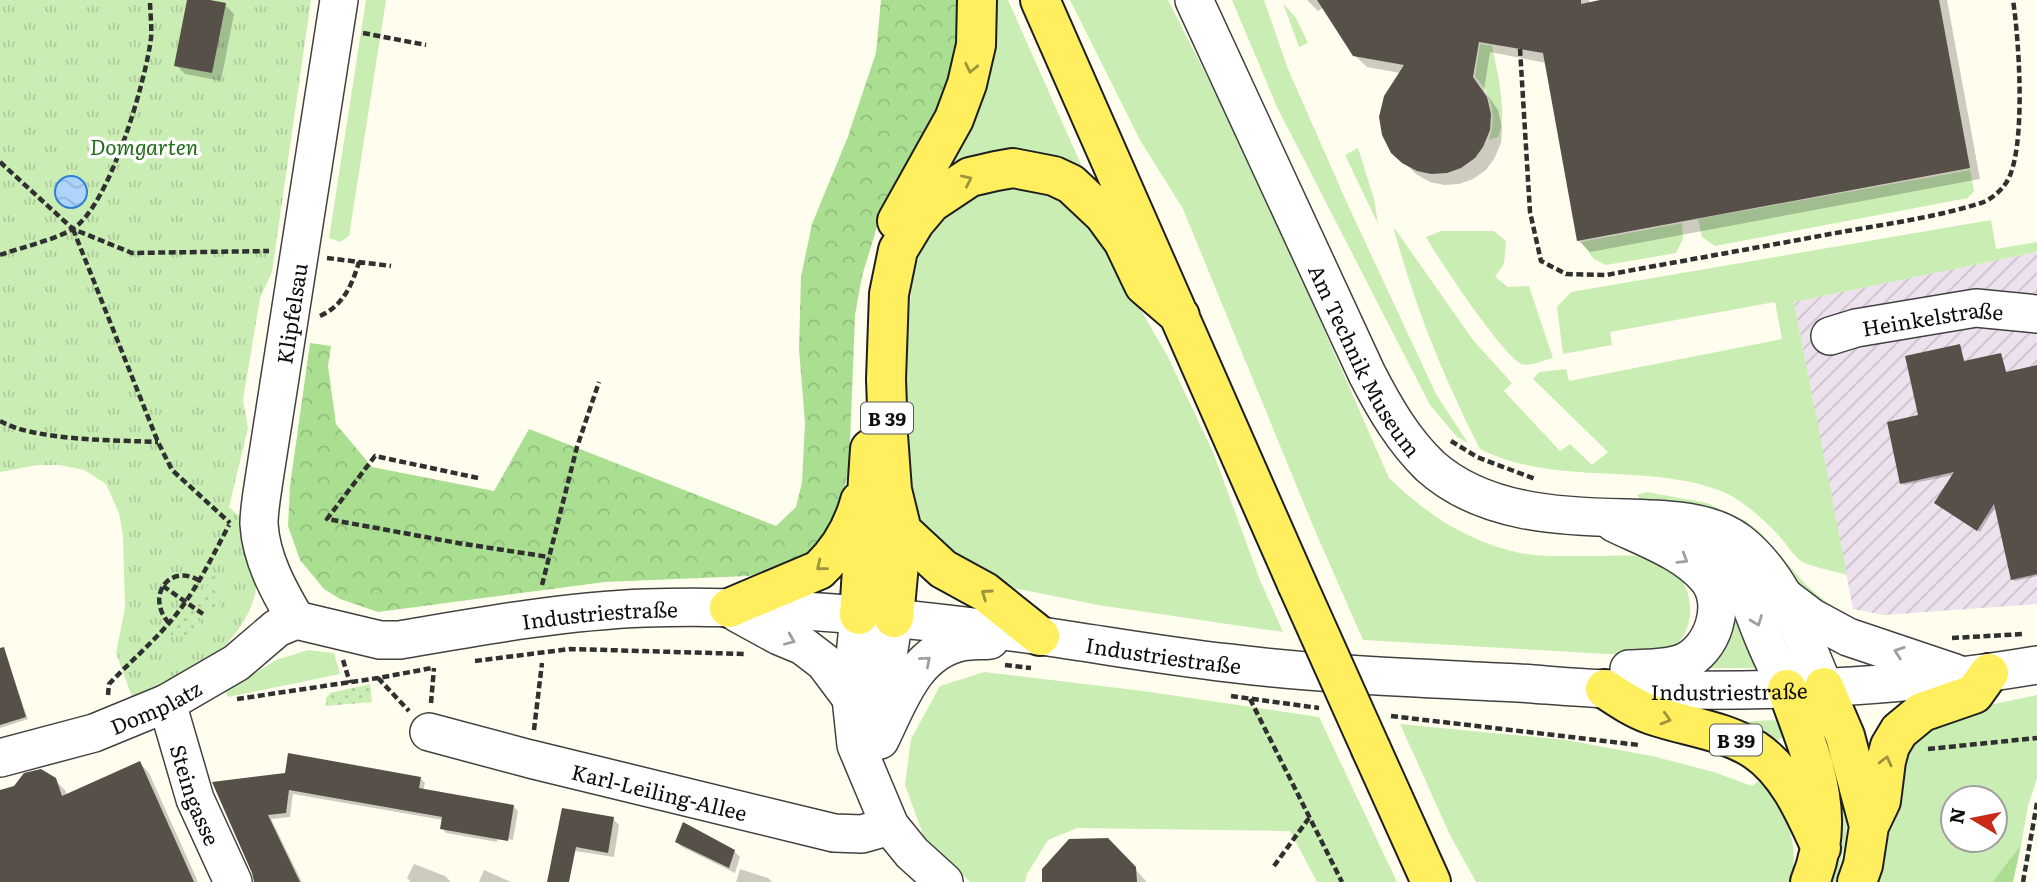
<svg xmlns="http://www.w3.org/2000/svg" width="2037" height="882" viewBox="0 0 2037 882" font-family="Literata,serif">
<style>
.industrial{fill:url(#industrial-furrows)}
.grass{fill:#caedb4;fill-rule:evenodd}
.forest{fill:url(#forest-crowns)}
.park{fill:url(#park-tufts)}
.garden{fill:url(#garden-dots)}
.water{fill:url(#water-waves);stroke:#2e7ed9;stroke-width:2}
.shadow{fill:#0003}
.building{fill:#575049}
.lines{fill:none;stroke-linecap:round;stroke-linejoin:round}
.minor-casing{stroke:#414141;stroke-width:40}
.major-casing{stroke:#1f1f1f;stroke-width:42}
.path{stroke:#303030;stroke-width:4.5;stroke-dasharray:7 3.5;stroke-linecap:butt}
.minor{stroke:#fff;stroke-width:37}
.major{stroke:#ffee5e;stroke-width:38}
.major-bridge-casing{stroke:#1f1f1f;stroke-width:42;stroke-linecap:butt}
.major-bridge{stroke:#ffee5e;stroke-width:38}
.oneway{stroke:#9f943e}
.oneway2{stroke:#9f9f9f}
.labels{text-anchor:middle;dominant-baseline:central;stroke-width:7;stroke-linejoin:round;paint-order:stroke}
.shield{fill:#fff;stroke:#565656;stroke-width:2}
.shield-label{font-size:19px;font-weight:bold;fill:#0e0e0e}
.park-label{font-size:21px;font-style:italic;fill:#1e6b18;stroke:#fff}
.street-label{font-size:21px;fill:#0e0e0e;stroke:#fff}
</style>
<defs>
<pattern id="industrial-furrows" width="10" height="10" patternUnits="userSpaceOnUse" patternTransform="scale(1.75)"><rect width="10" height="10" fill="#ede1ed"/><path d="M-1 1l2-2M0 10L10 0M9 11l2-2" fill="none" stroke="#cac0ca"/></pattern>
<pattern id="forest-crowns" width="20" height="18" patternUnits="userSpaceOnUse" patternTransform="scale(1.75)"><rect width="20" height="18" fill="#aadf92"/><path d="M2 6a3 3 0 1 1 6 0M12 15a3 3 0 1 1 6 0" fill="none" stroke="#91be7d"/></pattern>
<pattern id="park-tufts" width="24" height="20" patternUnits="userSpaceOnUse" patternTransform="scale(1.75)"><rect width="24" height="20" fill="#caedb4"/><path d="M3 7l-1-3M5 7V3M7 7l1-3M15 17l-1-3M17 17v-4M19 17l1-3" fill="none" stroke="#acca9a"/></pattern>
<pattern id="garden-dots" width="8" height="8" patternUnits="userSpaceOnUse" patternTransform="scale(1.75)"><rect width="8" height="8" fill="#caedb4"/><path d="M2 2h.1M6 6h.1" fill="none" stroke="#acca9a" stroke-width="1.8" stroke-linecap="round"/></pattern>
<pattern id="water-waves" width="16" height="10" patternUnits="userSpaceOnUse" patternTransform="scale(1.75)"><rect width="16" height="10" fill="#aed4fb"/><path d="M0 5q4-4 8 0t8 0" fill="none" stroke="#94b5d6"/></pattern>
</defs>
<rect width="100%" height="100%" fill="#fffeee"/>
<path class="industrial" d="M2037,252V604L1884,615L1853,609L1794,302Z"/>
<path class="grass" d="M366,0H386L349,236L340,242L329,238Z
M990,0H1008L1087,178L943,173Z
M1070,0H1168L1251,163L1389,478C1426,514 1468,542 1520,553C1542,557 1567,556 1589,556C1614,557 1646,551 1668,565C1699,586 1699,645 1658,654C1648,656 1636,655 1626,655L1363,640L1313,526L1183,209L1140,140Z
M1232,0H1264L1288,69L1347,203L1436,394L1468,443L1457,437L1430,405L1277,107Z
M1283,3L1296,18L1308,43L1299,47Z
M1480,44L1492,46C1497,70 1508,115 1498,137L1489,140C1497,117 1492,93 1475,77Z
M1358,148L1374,199L1378,224L1345,155Z
M1970,170L1974,191L1968,198L1715,246L1702,237L1698,219Z
M1012,183L1046,192L1076,205L1109,246L1139,307L1167,355L1213,452L1260,580L1283,632L1098,605L993,584L919,535L907,499L903,385L913,271L922,250L938,226L963,201Z
M1991,220L1996,249L2037,242V252L1794,302L1847,575C1835,571 1811,567 1801,561C1793,555 1786,544 1780,537C1766,521 1740,498 1721,491C1644,462 1555,487 1480,449C1443,377 1414,304 1393,226L1473,340L1512,383L1504,391L1560,451L1570,444L1592,465L1608,452L1533,379L1539,372L1566,369L1569,381L1782,339L1775,302L1610,332L1612,345L1563,354L1557,307L1571,292Z
M1682,223L1683,239L1676,253L1606,265L1594,259L1581,242Z
M1441,231H1494L1506,241L1504,264L1495,277L1508,287L1529,286L1553,358C1545,360 1529,367 1521,364C1501,353 1439,260 1426,237Z
M1647,492L1707,503L1746,521L1759,531L1807,586L1837,611L1643,503L1637,495Z
M1728,602L1759,668H1698Z
M308,650L334,653L340,674L228,697L226,692L276,660Z
M984,672L1143,691L1319,717L1397,882H1317L1290,831L1077,828L1048,840L1027,874L1025,882H970L924,837L905,785L911,739L940,686Z
M2037,695V778L2028,806L2021,845L1992,882H1879L1888,830L1910,735L1989,705ZM1953,798H1995V840H1953Z
M1777,720L1788,737L1779,739L1771,746L1736,722Z
M1400,724L1566,740L1652,756L1714,772L1752,786L1765,776C1781,809 1804,844 1789,882H1476L1450,835Z
M1832,746L1847,811L1846,838L1836,882H1826L1822,749Z"/>
<path class="forest" d="M881,0H964L958,72L888,203L877,227L862,276L855,315L849,468L838,516L819,544L788,567L748,576L605,582L378,612L340,599L324,589L300,560L288,526L290,486L310,343L331,346L328,366L336,424L372,467L494,491L529,429L776,526L796,507L802,482L805,423L799,349L801,277L812,224L847,139L876,53Z
M2021,845L2013,882H1992Z"/>
<path class="park" d="M0,0H311L272,272L260,298L243,400L248,428L229,507L247,523C250,543 258,567 256,588C253,617 225,650 202,666C181,680 156,690 134,702L116,653L125,608L123,536L119,513L106,484L84,470L60,465H38L0,472Z"/>
<path class="garden" d="M215,572L220,609L204,610L195,604Z
M191,609L200,616L203,632L167,638Z
M370,684L372,702L326,706V698L330,693Z"/>
<path class="water" d="M55 192a16 16 0 1 1 32 0a16 16 0 1 1-32 0Z"/>
<path class="shadow" d="M188,0L225,5L234,14L221,81L185,74L176,65Z
M1307,0H1589L1590,4L1610,0H1947L1980,179L1590,252L1578,240L1546,63L1490,52L1484,90L1498,110L1502,127L1501,143L1494,159L1486,170L1473,179L1459,184L1444,185L1430,182L1416,174L1393,152L1400,73L1367,67L1354,55L1324,7L1318,11Z
M1959,346L1965,363L2001,355L2007,373L2037,367V576L2015,581L2012,579L1996,506L1980,532L1938,505L1954,475L1904,485L1902,483L1920,416Z
M13,677L28,719L0,728V681Z
M140,763L149,773L198,882H0V792L55,780L65,790L67,795Z
M420,778L425,783L423,791L514,807L518,811L513,840L498,837L497,842L446,833L442,828L443,820L293,794L290,817L271,819L302,882H255L254,873L214,783Z
M613,819L619,825L614,857L562,849Z
M1108,840L1147,882H1044Z
M677,842L734,851L740,857L735,873L682,847Z
M414,864L445,876L451,882H411L407,878Z
M740,869L768,878L772,882H736Z
M484,870L511,882H479Z"/>
<path class="building" d="M187,0H210L226,3L212,73L174,66Z
M1317,0H1581V4L1600,0H1939L1970,168L1577,241L1543,53L1479,42L1473,77L1487,97L1491,114L1490,130L1483,147L1475,158L1461,168L1447,173L1431,174L1417,171L1402,163L1391,153L1382,135L1379,117L1384,96L1404,65L1353,56Z
M1960,344L1964,361L2001,353L2006,372L2037,365V574L2011,580L1994,504L1977,531L1934,503L1954,472L1900,484L1887,422L1918,415L1905,356Z
M4,647L26,717L0,725V648Z
M288,753L421,777L419,788L514,805L508,841L440,829L442,817L289,790L286,813L268,815L300,882H254L252,873L212,782L285,773Z
M140,761L194,882H0V790L14,786L24,773L41,769L56,778L62,796Z
M562,808L614,817L608,853L576,847L569,882H547Z
M683,822L735,850L729,868L675,842Z
M1108,838L1136,867L1137,882H1042V869L1069,839Z"/>
<g class="lines">
<g class="minor-casing">
<g id="minor">
<path id="s1" d="M1194,0L1367,374C1384,407 1403,440 1430,466C1482,513 1560,517 1626,518C1662,519 1709,519 1739,542C1784,577 1802,636 1824,687"/>
<path id="s2" d="M1830,336L1856,328L1976,308L2037,314"/>
<path d="M1614,523C1645,538 1683,551 1706,577C1729,602 1713,651 1682,663C1666,669 1646,668 1629,669"/>
<path d="M1710,539C1740,566 1749,603 1764,639C1771,656 1779,672 1787,689"/>
<path d="M1786,598L1811,617L1848,637L1955,673"/>
<path d="M737,613L779,636L803,646L824,662L851,698"/>
<path d="M859,615L851,698L856,745L890,826L912,853L944,882"/>
<path id="s3" d="M296,620L380,640H400C481,626 564,611 646,608C778,604 911,618 1041,636C1104,645 1166,656 1229,663C1325,675 1421,678 1518,683C1548,685 1578,688 1609,689C1752,693 1896,689 2037,665"/>
<path id="s4" d="M296,620C279,591 261,559 259,524C259,510 262,494 264,480L339,0"/>
<path id="s5" d="M167,703L195,799L233,882"/>
<path d="M881,720L887,662L894,618"/>
<path id="s6" d="M429,732L530,759L834,833L862,834L890,826"/>
<path d="M880,740C899,702 914,652 962,642C971,640 981,641 990,640"/>
<path id="s7" d="M0,758L94,733L167,703L236,663L277,628L296,620"/>
</g>
</g>
<g class="major-casing">
<path id="major" d="M1040,0L1297,584
M897,221L954,119L967,84L976,45L977,0
M902,531L943,569L985,592L1040,636
M729,608L819,570C838,552 853,527 860,501
M859,615L870,449
M894,618L902,531L892,490L888,435L886,379L889,294L898,250L915,222L931,203L970,177L996,171L1013,168L1054,176L1071,184L1104,215L1123,241L1144,285L1180,316
M1824,687L1845,736L1869,826L1863,865L1857,882
M1605,689C1620,699 1635,709 1652,715C1687,727 1724,730 1755,750C1788,772 1805,813 1821,848
M1787,689C1810,754 1839,813 1810,882
M1371,749L1431,882
M1869,826L1881,801L1886,761L1890,746L1899,731L1922,712L1974,694L1989,673"/>
</g>
<path class="path" d="M363,33L426,45
M1520,49L1530,212L1541,261L1566,274L1606,275C1681,261 1756,248 1830,234C1880,225 1933,218 1981,203C1990,200 2000,192 2006,183C2027,152 2019,39 2013,0
M0,162L73,229L132,253L269,251
M73,229L158,442L172,470L230,523
M0,255C22,247 51,241 71,230C109,209 146,80 151,38C152,26 150,12 150,0
M327,258L391,266
M320,316C343,306 352,285 359,262
M0,421C36,441 115,440 158,442
M1451,441L1477,457L1535,479
M478,478L375,456L327,519L458,543L549,557
M542,585L577,447L599,382
M163,586L203,614
M169,623C145,597 169,562 200,581
M1952,638L2023,634
M343,660L350,683
M475,661L570,649L745,654
M1005,665L1031,668
M378,678L409,711
M108,695L109,684C129,663 151,644 170,622C195,593 211,559 229,525
M1231,696L1319,708
M237,699L378,678L432,668
M1250,699L1342,882
M431,703L434,668
M1391,716L1639,745
M534,730L542,663
M1928,749L2037,738
M1274,866L1309,818
M2023,882L2037,803"/>
<use href="#minor" class="minor"/>
<use href="#major" class="major"/>
<g class="major-bridge-casing">
<path id="major-bridge" d="M1297,584L1371,749"/>
</g>
<use href="#major-bridge" class="major-bridge"/>
</g>
<defs><path id="oneway-chevron" d="M-2-3.5L2.5 0L-2 3.5" fill="none" stroke-width="1.6" stroke-linecap="round" stroke-linejoin="round" transform="scale(1.75)"/></defs>
<g class="oneway">
<use href="#oneway-chevron" transform="translate(971 68) rotate(102)"/>
<use href="#oneway-chevron" transform="translate(967 180) rotate(-25)"/>
<use href="#oneway-chevron" transform="translate(821 566) rotate(141)"/>
<use href="#oneway-chevron" transform="translate(986 594) rotate(-145)"/>
<use href="#oneway-chevron" transform="translate(1666 719) rotate(16)"/>
<use href="#oneway-chevron" transform="translate(1886 761) rotate(-76)"/>
</g>
<g class="oneway2">
<use href="#oneway-chevron" transform="translate(1683 559) rotate(32)"/>
<use href="#oneway-chevron" transform="translate(1757 621) rotate(69)"/>
<use href="#oneway-chevron" transform="translate(790 640) rotate(23)"/>
<use href="#oneway-chevron" transform="translate(1899 652) rotate(-161)"/>
<use href="#oneway-chevron" transform="translate(926 661) rotate(-41)"/>
</g>
<g class="labels">
<g class="shield">
<rect x="861" y="402.5" width="52" height="31" rx="5"/>
<rect x="1710" y="724.5" width="52" height="31" rx="5"/>
</g>
<g class="shield-label">
<text x="887" y="418">B 39</text>
<text x="1736" y="740">B 39</text>
</g>
<g class="park-label">
<text x="144" y="145">Domgarten</text>
</g>
<g class="street-label">
<text stroke="none"><textPath href="#s4" startOffset="317">Klipfelsau</textPath></text>
<text stroke="none"><textPath href="#s2" startOffset="105">Heinkelstraße</textPath></text>
<text stroke="none"><textPath href="#s1" startOffset="399">Am Technik Museum</textPath></text>
<text stroke="none"><textPath href="#s3" startOffset="308">Industriestraße</textPath></text>
<text stroke="none"><textPath href="#s3" startOffset="875">Industriestraße</textPath></text>
<text stroke="none"><textPath href="#s3" startOffset="1442">Industriestraße</textPath></text>
<text stroke="none"><textPath href="#s7" startOffset="164">Domplatz</textPath></text>
<text stroke="none"><textPath href="#s6" startOffset="238">Karl-Leiling-Allee</textPath></text>
<text stroke="none"><textPath href="#s5" startOffset="96">Steingasse</textPath></text>
</g>
</g>
<g transform="translate(1974 819) rotate(280)"><circle r="33" fill="#ffffff" stroke="#9f9f9f" stroke-width="2"/>
<path d="M0-5L12 26L0 18L-12 26Z" fill="#ca2919"/>
<text y="-10" font-size="19" font-weight="bold" text-anchor="middle" fill="#0e0e0e">N</text>
</g>
</svg>
